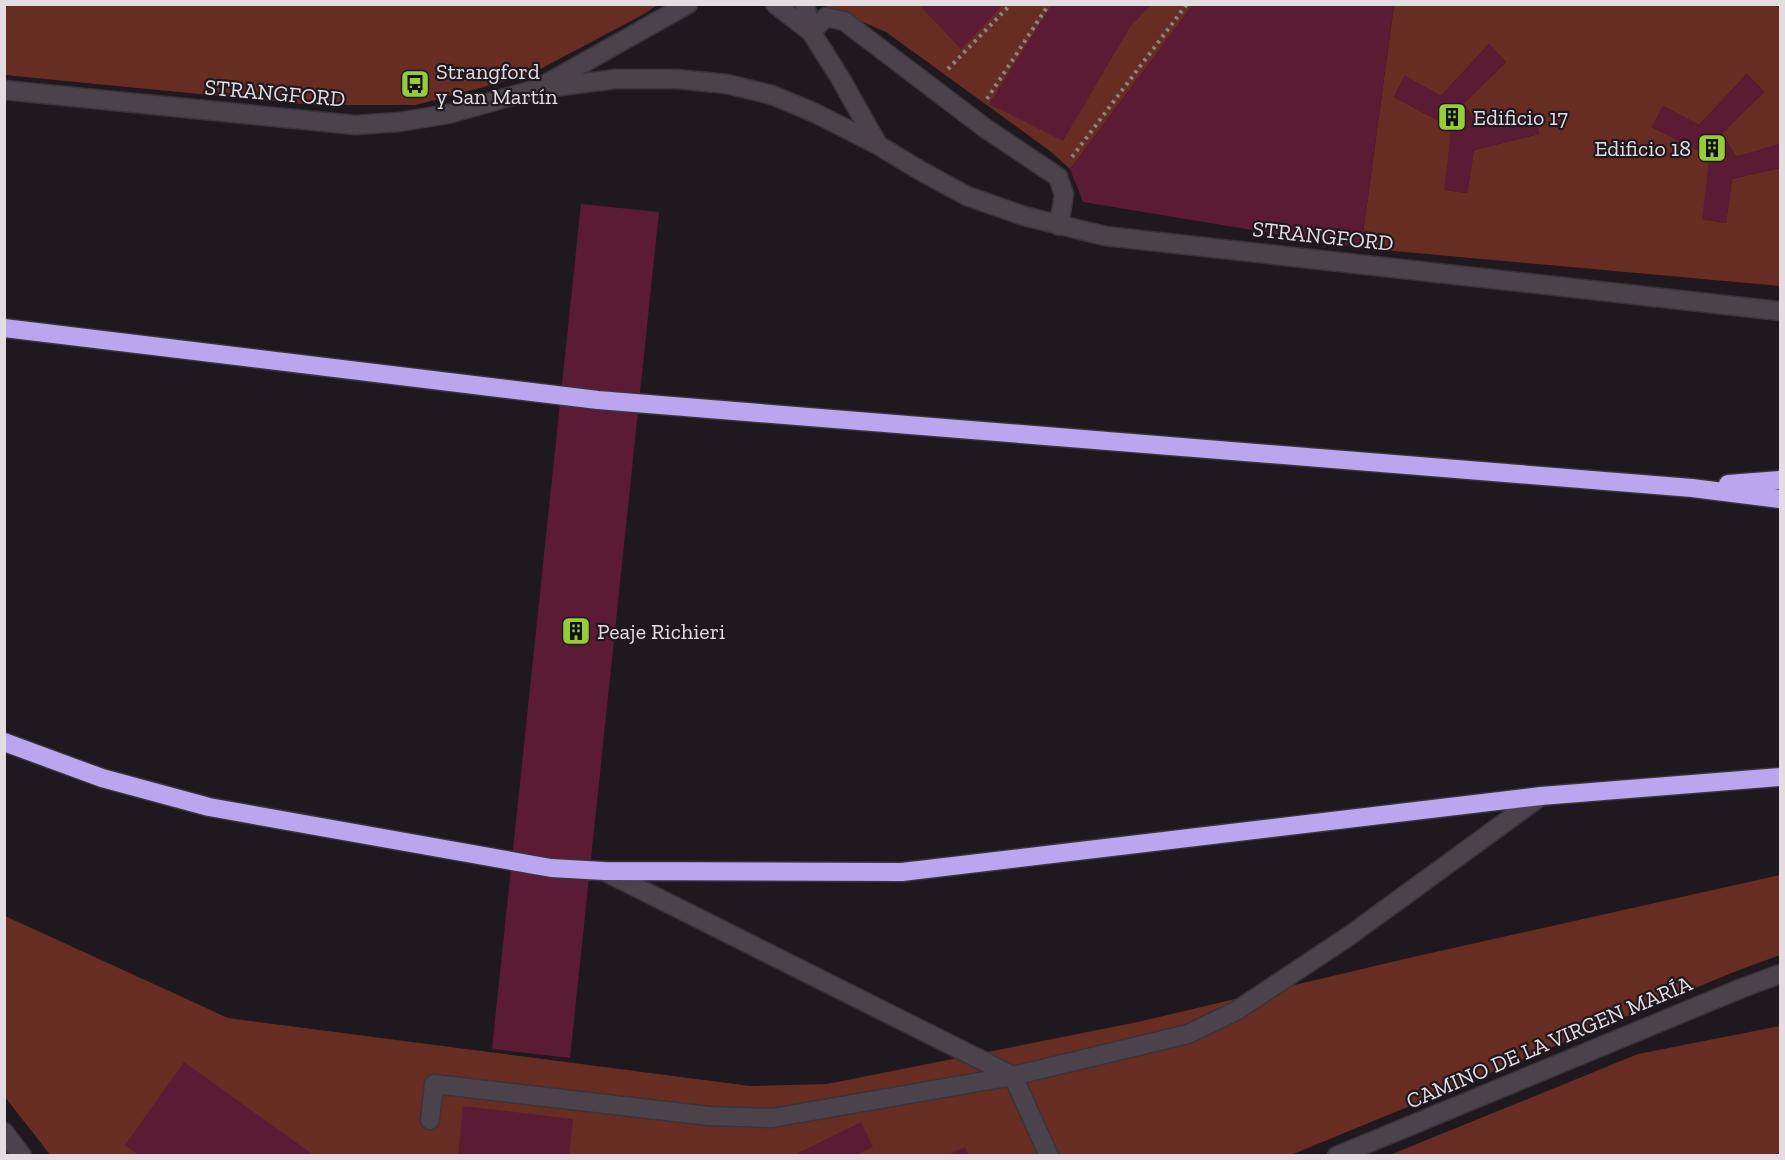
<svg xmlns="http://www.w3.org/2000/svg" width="1785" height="1160" viewBox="0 0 1785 1160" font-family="'Zilla Slab',serif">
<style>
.green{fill:#682d22;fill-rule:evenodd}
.building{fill:#5c1b34}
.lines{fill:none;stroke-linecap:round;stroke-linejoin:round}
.lane-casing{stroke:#393439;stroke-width:21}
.secondary-casing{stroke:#393439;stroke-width:21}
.highway-casing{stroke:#393439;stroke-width:21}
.path{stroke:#8a8389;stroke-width:4;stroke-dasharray:3 4.5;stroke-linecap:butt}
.lane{stroke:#4b424b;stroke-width:18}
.secondary{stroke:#4b424b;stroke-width:18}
.highway{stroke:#baa5ee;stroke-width:18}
.labels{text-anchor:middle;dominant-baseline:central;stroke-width:4.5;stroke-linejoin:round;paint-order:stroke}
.poi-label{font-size:22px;fill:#e3dde2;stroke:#20181f;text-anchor:start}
.street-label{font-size:22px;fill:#e3dde2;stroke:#20181f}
</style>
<rect width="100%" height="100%" fill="#20181f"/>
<path class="green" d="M4,5L5,4L657,5L646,13L529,75L416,105H313L5,75Z
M823,5H1193L1070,169L1050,151L886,32Z
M1394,5H1780V144L1736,157L1722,133L1764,92L1747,74L1699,125L1663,106L1652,127L1701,152L1709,163L1703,219L1726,223L1732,179L1780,168V286L1361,248ZM1489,44L1506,62L1464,103L1478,128L1533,112L1539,134L1474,150L1467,193L1445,190L1451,133L1443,123L1394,97L1405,76L1441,96Z
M1780,875V955L1734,972L1291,1155L51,1156L5,1097V916L228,1018L750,1086L827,1084L1138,1022L1413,957Z
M1780,1026V1155H1390L1638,1054Z"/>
<path class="building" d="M918,4H1004L961,49Z
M1052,4H1152L1130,27L1063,141L989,104Z
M1193,4H1394L1361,248L1083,202L1070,169Z
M1489,44L1506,62L1464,103L1478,128L1533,112L1539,134L1474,150L1467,193L1444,190L1451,133L1443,123L1394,97L1405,76L1441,96Z
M1747,74L1764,92L1722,133L1736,157L1780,144V168L1732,179L1726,223L1702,219L1709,163L1701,152L1652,127L1663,106L1699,125Z
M581,204L659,212L570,1058L492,1049Z
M184,1062L315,1156H140L125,1145Z
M463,1106L573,1119L569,1156H458Z
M861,1122L873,1147L854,1156H792Z
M965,1147L969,1156H946Z"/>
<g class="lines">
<g class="lane-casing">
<path id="lane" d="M811,32L826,17L844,21L985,128L1058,177L1064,194L1059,226
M604,871L1013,1076L1188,1034L1236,1011L1349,936L1541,796
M430,1120L434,1084L709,1116L772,1118L1013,1076L1049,1156"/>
</g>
<g class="secondary-casing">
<path id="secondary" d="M775,4L811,32L839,76L878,145
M805,4L811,32
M546,84L688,4
M4,90L355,125L399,122L448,114L537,89L616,79H677L727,84L772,95L815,113L878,145L921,171L967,196L1024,216L1105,236L1780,311
M4,1132L22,1156
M1337,1156L1742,988L1780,974"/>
</g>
<g class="highway-casing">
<path id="highway" d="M4,328L598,400L1692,488L1780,499
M1728,484L1780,480
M4,742L102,778L209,807L551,868L604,871L902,872L1541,796L1780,777"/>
</g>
<path class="path" d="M948,69L1011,4
M987,99L1049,4
M1072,157L1187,4"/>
<use href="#lane" class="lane"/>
<use href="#secondary" class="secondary"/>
<use href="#highway" class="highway"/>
</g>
<defs>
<g id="bus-square" transform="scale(1.5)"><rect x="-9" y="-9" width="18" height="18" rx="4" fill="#97cc38" stroke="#20181f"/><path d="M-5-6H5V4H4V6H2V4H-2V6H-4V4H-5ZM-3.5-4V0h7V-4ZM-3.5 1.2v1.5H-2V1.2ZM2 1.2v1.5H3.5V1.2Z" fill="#111"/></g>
<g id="building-square" transform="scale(1.5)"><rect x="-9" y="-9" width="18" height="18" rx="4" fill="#97cc38" stroke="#20181f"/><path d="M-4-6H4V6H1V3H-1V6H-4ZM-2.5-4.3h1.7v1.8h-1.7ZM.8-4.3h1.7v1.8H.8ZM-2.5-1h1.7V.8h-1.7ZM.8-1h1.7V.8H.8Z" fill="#111"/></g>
</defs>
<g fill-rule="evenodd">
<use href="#bus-square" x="415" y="84"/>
<use href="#building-square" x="1452" y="117"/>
<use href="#building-square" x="1712" y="148"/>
<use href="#building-square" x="576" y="631"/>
</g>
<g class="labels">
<g class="poi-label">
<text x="436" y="71">Strangford<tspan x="436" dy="25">y San Martín</tspan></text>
<text x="1473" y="117">Edificio 17</text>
<text x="1691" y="148" text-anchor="end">Edificio 18</text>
<text x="597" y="631">Peaje Richieri</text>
</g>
<g class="street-label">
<text transform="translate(275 93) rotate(5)">STRANGFORD</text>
<text transform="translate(1323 236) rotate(6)">STRANGFORD</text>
<text transform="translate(1549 1042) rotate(-23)">CAMINO DE LA VIRGEN MARÍA</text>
</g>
</g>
<rect width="1785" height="1160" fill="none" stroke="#e3dde2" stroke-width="12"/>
</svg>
